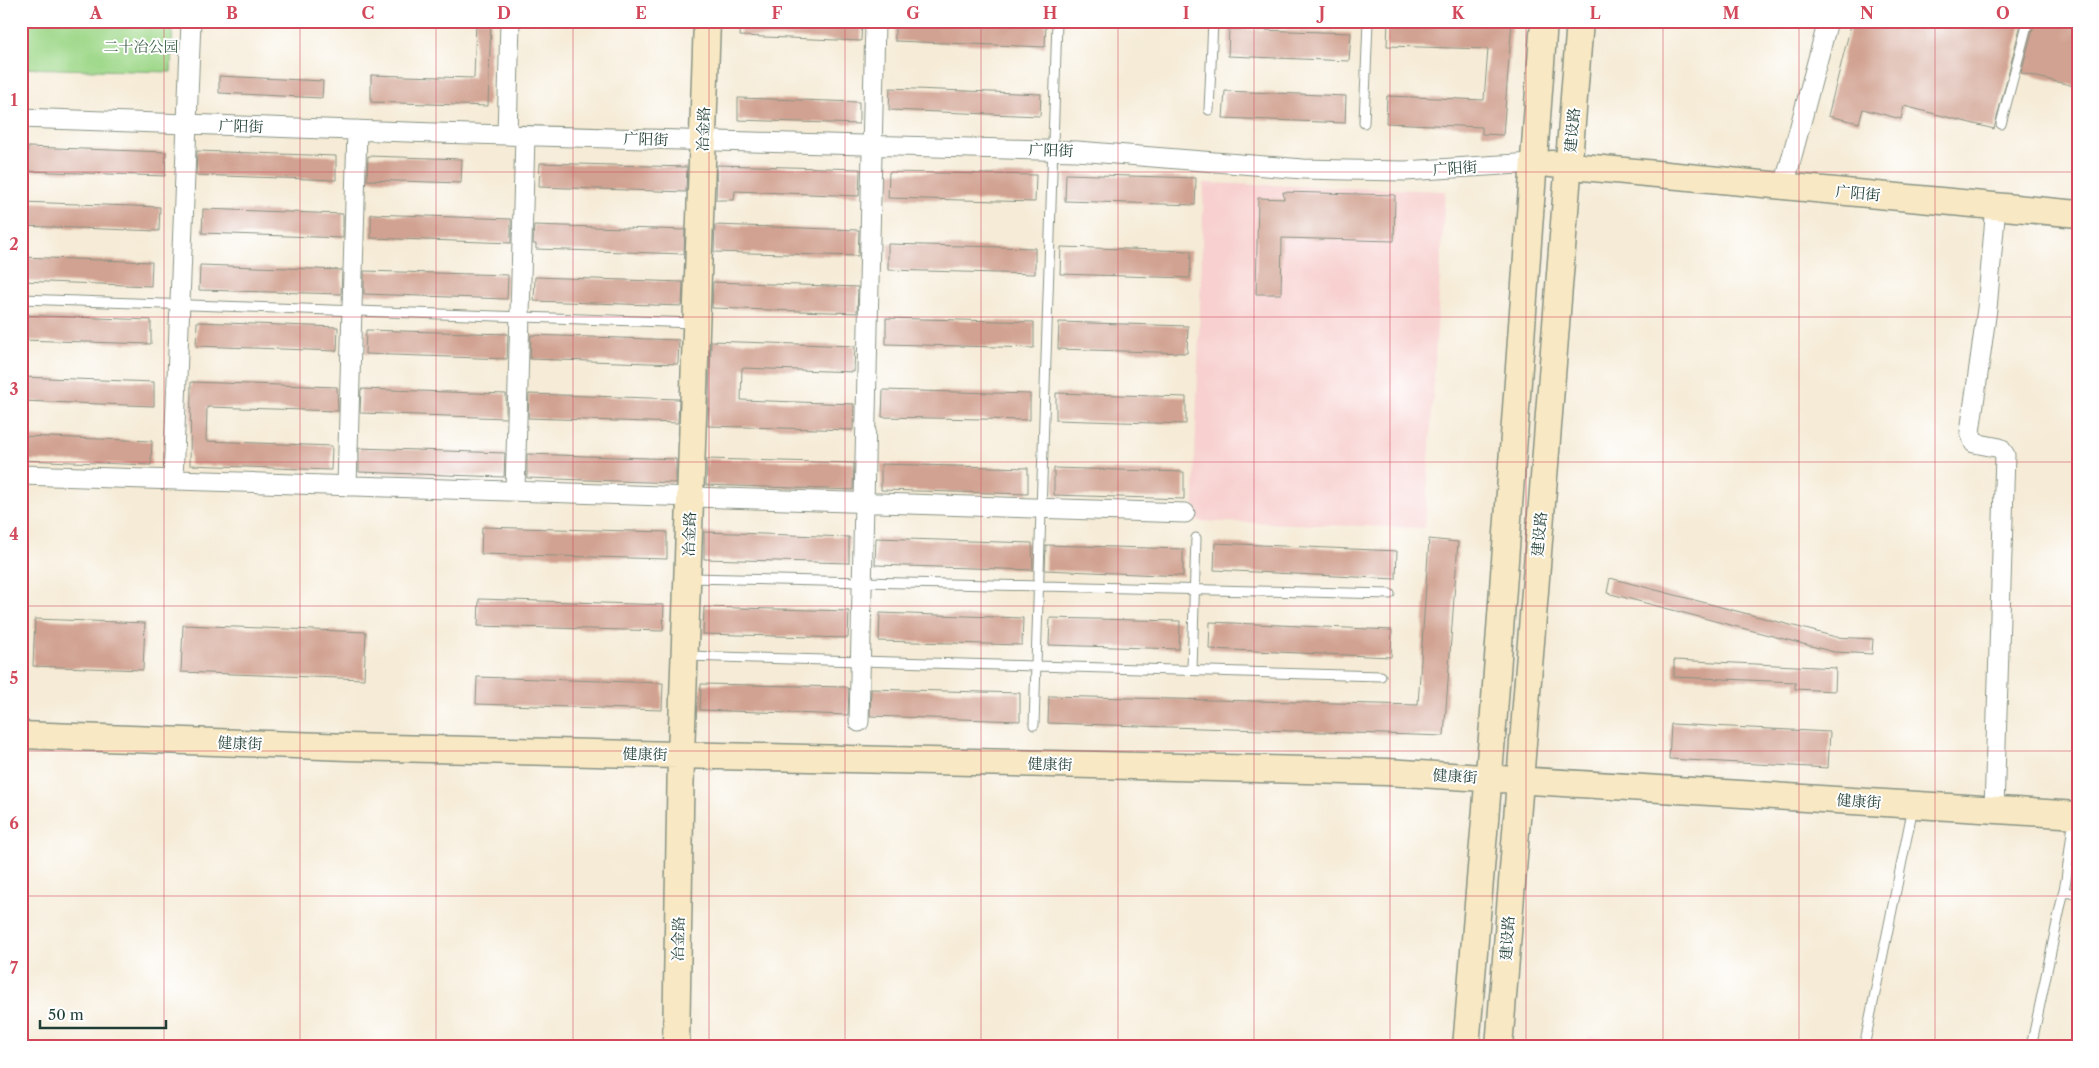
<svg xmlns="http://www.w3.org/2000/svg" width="2099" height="1068" viewBox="0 0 2099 1068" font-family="'Libre Caslon Text','Noto Serif SC',serif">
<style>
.built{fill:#f7d0cf}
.green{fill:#a0d98c;stroke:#608b60}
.building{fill:#d1a291}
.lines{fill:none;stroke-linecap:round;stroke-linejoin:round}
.lane-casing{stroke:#8a9485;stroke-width:11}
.street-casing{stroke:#8a9485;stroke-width:21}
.secondary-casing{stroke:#8a9485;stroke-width:29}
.lane{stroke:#fff;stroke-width:9}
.street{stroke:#fff;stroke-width:19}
.secondary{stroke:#f8e8c3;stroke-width:26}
.grid{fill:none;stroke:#d1495b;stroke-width:1;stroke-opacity:0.55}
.labels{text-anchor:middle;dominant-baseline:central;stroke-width:4;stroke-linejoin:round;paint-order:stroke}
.park-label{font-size:15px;fill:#3f644a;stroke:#fff}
.street-label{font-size:15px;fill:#1f3d34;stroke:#fff}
.neatline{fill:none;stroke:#d1495b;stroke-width:2}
.grid-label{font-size:16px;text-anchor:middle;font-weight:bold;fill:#d1495b}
</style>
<rect width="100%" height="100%" fill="#fff"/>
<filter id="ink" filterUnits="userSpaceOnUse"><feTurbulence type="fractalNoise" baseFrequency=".02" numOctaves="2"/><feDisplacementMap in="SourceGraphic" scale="10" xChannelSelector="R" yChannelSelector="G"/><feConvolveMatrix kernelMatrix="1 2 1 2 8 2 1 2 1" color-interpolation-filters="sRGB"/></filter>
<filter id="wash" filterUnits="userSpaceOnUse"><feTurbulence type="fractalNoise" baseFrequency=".0096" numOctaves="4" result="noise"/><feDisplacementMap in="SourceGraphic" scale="20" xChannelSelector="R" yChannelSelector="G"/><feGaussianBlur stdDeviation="1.12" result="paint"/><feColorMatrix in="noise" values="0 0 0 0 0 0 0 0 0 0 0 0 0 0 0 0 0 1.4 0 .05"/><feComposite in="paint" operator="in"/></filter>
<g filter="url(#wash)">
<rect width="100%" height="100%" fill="#f5ebd6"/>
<path class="built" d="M1204,183L1445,191L1425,528L1193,521Z
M1588,1036L1705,1047H1587Z"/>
<path class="green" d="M21,21H173L171,72L21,68Z"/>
<g id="blocks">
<path class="building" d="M476,21H491L488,106L371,102V75L474,78Z
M741,21H862L861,41L740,36Z
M895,21L1046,24L1045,47L895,41Z
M1388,21H1512L1503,135L1482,134V127L1386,123L1387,96L1484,100L1488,49L1387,46Z
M1852,21H2011L2021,24L1994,129L1904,106L1901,119L1863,109L1859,123L1828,116Z
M2035,21H2078V87L2021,73Z
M1229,29L1351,33L1349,61L1228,56Z
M219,76L323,81L322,98L219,93Z
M890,88L1041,94L1040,116L889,110Z
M1225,91L1346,96L1345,123L1223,118Z
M738,98L859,102V124L738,120Z
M28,147L166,152L165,176L27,171Z
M197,151L336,156V180L196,175Z
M368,156L462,159L461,183L367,180Z
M540,163L687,167L686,192L539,187Z
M717,165L860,169L859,196L735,191L734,200H716Z
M889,172L1036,175L1035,202L888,198Z
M1066,174L1196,178L1195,205L1065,201Z
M1283,192L1395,195L1394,241L1282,238L1281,294H1256L1258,198L1284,199Z
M22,202L160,207L159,231L21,226Z
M203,209L343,214V238L202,233Z
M371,214L511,219V243L371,238Z
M534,225L685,230L684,254L536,249V244H533Z
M715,225L859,230L858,256L714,252Z
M888,244L1035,248V274L888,270Z
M1061,247L1191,251L1190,278L1060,274Z
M21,257L152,262L151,286L21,281Z
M200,265L342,270L341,294L199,290Z
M364,271L508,275L507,299L364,294Z
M535,277L683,282L682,306L534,301Z
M713,282L858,287L857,313L712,308Z
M21,315L151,320V344L21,340Z
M886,318L1034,322V348L886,344Z
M197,322L338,327L337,351L196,346Z
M1059,322L1188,326L1187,353L1058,349Z
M366,330L508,334L507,359L365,354Z
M531,335L679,340L678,364L530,359Z
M711,341L855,346L854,372L742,368L741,400L854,404L853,430L708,426Z
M21,377L154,382V406L21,401Z
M191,382L337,387L338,411L207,407L206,441L332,446L331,470L190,465Z
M361,389L506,394V418L360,413Z
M883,390L1030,394V420L882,417Z
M1056,393L1186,397V424L1056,420Z
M529,394L679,399L678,423L528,418Z
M21,436L152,441L151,465L21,460Z
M359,448L505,453L504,477L359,472Z
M527,454L676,459V483L527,478Z
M707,459L854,463L853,490L706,485Z
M881,464L1028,468V494L881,490Z
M1054,468L1184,472V499L1054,495Z
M482,527L667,532V559L481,554Z
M704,532L849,537V563L704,559Z
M876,538L1032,543L1033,570L875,565Z
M1429,539L1458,542L1444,736L1048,723L1049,696L1418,705Z
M1215,543L1397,551L1396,579L1214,570Z
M1046,545L1183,549V576L1045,570Z
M1610,578L1836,637L1873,639L1872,654L1834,652L1607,593Z
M479,599L664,605L663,631L478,626Z
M704,607L849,611L848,638L703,634Z
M880,613L1023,618L1022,645L879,641Z
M1050,618L1180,621L1179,649L1049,645Z
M35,619L145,623L143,670L33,666Z
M1210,622L1392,630L1391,657L1209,649Z
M183,625L366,632L364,679L181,672Z
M1674,660L1836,668L1835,691L1795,689V682L1674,677Z
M477,677L663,683L662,710L476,704Z
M701,684L846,687L849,689L848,715L700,710Z
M871,689L1020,693V721L870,716Z
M1671,724L1830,732L1828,768L1669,759Z"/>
</g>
</g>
<g filter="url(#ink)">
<use href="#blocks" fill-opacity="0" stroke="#8a9485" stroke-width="1"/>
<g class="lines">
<g class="lane-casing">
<path id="lane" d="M1209,110L1213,21
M1364,123L1368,21
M2001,124L2028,21
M21,299L694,323
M690,578L1390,594
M687,656L1381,676
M1192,670L1196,538
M1034,725L1057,21
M2064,892L2078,894
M1864,1047L1913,807
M2031,1047L2066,880L2074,816"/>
</g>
<g class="street-casing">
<path id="street" d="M21,118L435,133L1077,151L1303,169L1347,170L1405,171L1534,163
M507,135L510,21
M1784,186L1828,21
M21,475L1185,513
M173,480L191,21
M347,486L357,130
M515,491L525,136
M859,722L875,21
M1994,810L2005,455L2000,448L1974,443L1970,432L1987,309L1996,206"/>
</g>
<g class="secondary-casing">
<path id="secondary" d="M1551,164L2078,214
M21,735L348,747L1387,772L2078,815
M676,1047L681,755L707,21
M1466,1047L1494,713L1544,21
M1499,1047L1580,21"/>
</g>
<use href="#lane" class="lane"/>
<use href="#street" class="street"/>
<use href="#secondary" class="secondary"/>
</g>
</g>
<path class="grid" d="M164,21V1047M300,21V1047M436,21V1047M573,21V1047M709,21V1047M845,21V1047M981,21V1047M1118,21V1047M1254,21V1047M1390,21V1047M1526,21V1047M1663,21V1047M1799,21V1047M1935,21V1047M21,172H2078M21,317H2078M21,462H2078M21,606H2078M21,751H2078M21,896H2078"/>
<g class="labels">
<g class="park-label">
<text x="141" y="46">二十冶公园</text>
</g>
<g class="street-label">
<text transform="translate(241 126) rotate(2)">广阳街</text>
<text transform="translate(703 129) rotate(-88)">冶金路</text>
<text transform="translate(1572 130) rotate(-85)">建设路</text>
<text transform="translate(646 139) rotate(2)">广阳街</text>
<text transform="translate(1051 150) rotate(2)">广阳街</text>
<text transform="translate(1455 168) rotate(-4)">广阳街</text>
<text transform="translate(1858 193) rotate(5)">广阳街</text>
<text transform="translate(689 534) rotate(-88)">冶金路</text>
<text transform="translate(1539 534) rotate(-85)">建设路</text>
<text transform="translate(240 743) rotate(2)">健康街</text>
<text transform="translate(645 754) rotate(1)">健康街</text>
<text transform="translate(1050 764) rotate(1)">健康街</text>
<text transform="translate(1455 776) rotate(3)">健康街</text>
<text transform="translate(1859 801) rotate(4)">健康街</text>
<text transform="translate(1507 938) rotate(-86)">建设路</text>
<text transform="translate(678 939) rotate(-89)">冶金路</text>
</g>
</g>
<rect width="2099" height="1068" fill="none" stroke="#fff" stroke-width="55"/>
<path d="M40 1020v8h126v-8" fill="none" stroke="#1f3d34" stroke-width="2.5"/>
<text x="48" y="1020" font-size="15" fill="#1f3d34" stroke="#ffffff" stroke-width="4" paint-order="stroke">50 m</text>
<rect x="28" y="28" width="2044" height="1012" class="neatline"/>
<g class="grid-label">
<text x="96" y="19">A</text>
<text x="232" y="19">B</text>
<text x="368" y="19">C</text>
<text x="504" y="19">D</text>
<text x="641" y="19">E</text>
<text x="777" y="19">F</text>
<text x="913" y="19">G</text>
<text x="1050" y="19">H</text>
<text x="1186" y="19">I</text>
<text x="1322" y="19">J</text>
<text x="1458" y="19">K</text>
<text x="1595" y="19">L</text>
<text x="1731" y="19">M</text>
<text x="1867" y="19">N</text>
<text x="2003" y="19">O</text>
<text x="14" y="106">1</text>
<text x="14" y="250">2</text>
<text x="14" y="395">3</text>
<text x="14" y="540">4</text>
<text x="14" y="684">5</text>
<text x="14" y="829">6</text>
<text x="14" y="974">7</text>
</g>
</svg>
